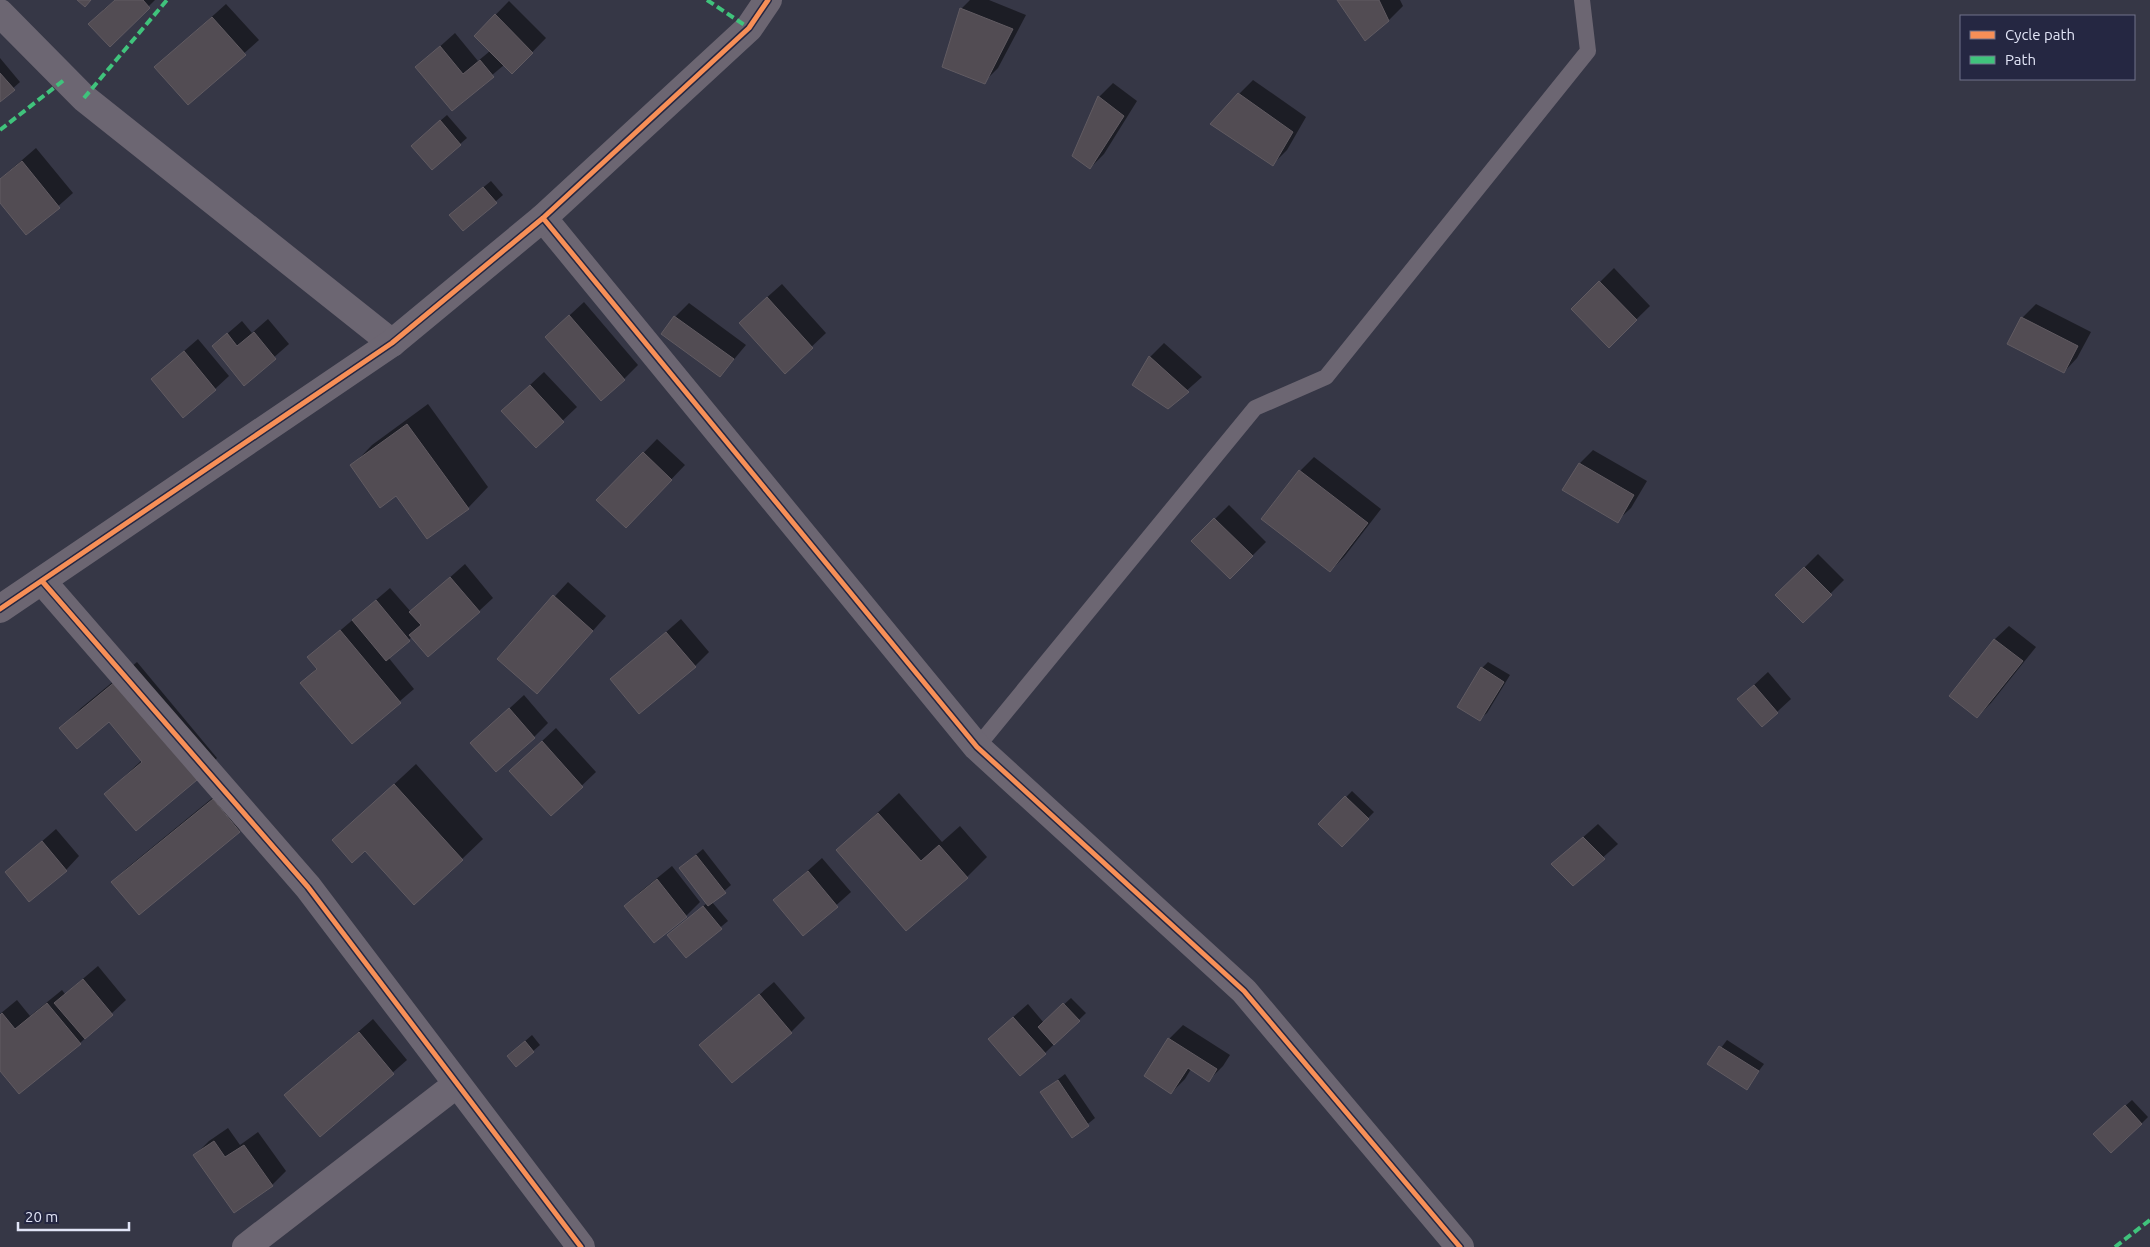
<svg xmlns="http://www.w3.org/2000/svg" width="2150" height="1247" viewBox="0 0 2150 1247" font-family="Ubuntu,sans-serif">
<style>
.shadow{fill:#0007}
.building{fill:#524c53;stroke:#615b62}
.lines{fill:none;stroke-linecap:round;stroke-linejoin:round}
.service{stroke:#6c6672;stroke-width:16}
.minor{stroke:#6c6672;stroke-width:28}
.tertiary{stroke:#6c6672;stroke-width:28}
.quiet{stroke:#40c37c;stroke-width:4;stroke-dasharray:8 4;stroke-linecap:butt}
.cycleway-casing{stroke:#252742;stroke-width:8}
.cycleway{stroke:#f78f57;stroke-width:5}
</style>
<rect width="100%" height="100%" fill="#363746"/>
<path class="shadow" d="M115,0H155L110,45L103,10Z
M970,0H989L1026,15L998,68L984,82L944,66L961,9Z
M1339,0H1400L1403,6L1389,20Z
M509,1L546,38L512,73L504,65L452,109L417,67L455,33L478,61L490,51L475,36Z
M226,4L259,40L188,103L156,67Z
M0,58L20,82L0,100Z
M1253,80L1306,117L1287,150L1273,164L1239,94Z
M1113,83L1137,101L1104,154L1090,168L1074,156L1099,97Z
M447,115L467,138L460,144L419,139Z
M36,148L73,193L27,234L0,201V179Z
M491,181L503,195L463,230L457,209Z
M1614,268L1650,306L1609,346L1573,309Z
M782,284L826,333L785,372L754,309Z
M584,302L638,365L624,379L546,337Z
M689,303L746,345L720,376L675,317Z
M2036,304L2091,332L2077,358L2064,372L2022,318Z
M268,319L289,344L244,384L213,346L242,321L252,333Z
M198,339L229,376L215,389L152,379Z
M1164,343L1202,377L1167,408L1134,384L1150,357Z
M544,372L577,407L536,446L517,397Z
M428,404L488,487L468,508L396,494L352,466L372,445Z
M657,439L685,465L640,512L598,500Z
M1593,450L1647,481L1631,508L1617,521L1580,463Z
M1314,457L1381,509L1344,557L1330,571L1263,518L1300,471Z
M1229,505L1266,542L1230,578L1193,541Z
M1818,554L1844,580L1803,621L1777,595Z
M465,564L493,598L479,611L412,637L388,657L414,689L352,742L302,683L317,668L308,658L390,588L411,612Z
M568,582L606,616L550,679L498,658Z
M681,619L709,652L695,666L611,680Z
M2009,626L2036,647L1991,703L1977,717L1951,696L1995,639Z
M137,662L217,758L197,779L106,794L142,760L109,720L61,728L81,708Z
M1488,662L1510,675L1487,713L1480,719L1482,668Z
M1768,672L1791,699L1777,712L1739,699Z
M524,695L548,723L534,737L472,743Z
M556,728L596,772L551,815L525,757Z
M416,764L483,839L462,859L365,849L334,840Z
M227,786L252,817L239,831L113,882L127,868Z
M1352,791L1374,812L1342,845L1320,824Z
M899,793L942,842L960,826L987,857L967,877L837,850Z
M1598,824L1618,844L1573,884L1553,864Z
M56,829L79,856L66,870L6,873Z
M703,849L731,885L712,902L728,921L686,956L669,935L707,903L687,862Z
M822,858L851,892L803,935L774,901Z
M672,866L700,902L686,916L654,941L626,906L640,892Z
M98,966L126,1000L80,1043L0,1069V1014L17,1000L30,1016L62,990L65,994Z
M774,982L805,1018L791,1032L701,1045Z
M1071,998L1086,1013L1045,1053L1003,1026L1028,1004L1044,1023Z
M373,1019L407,1060L321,1135L286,1095Z
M1183,1025L1230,1055L1223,1066L1209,1080L1191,1069L1185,1079L1171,1093L1146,1076L1169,1039Z
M532,1035L540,1045L516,1066L515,1050Z
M1727,1040L1764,1064L1746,1088L1709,1064Z
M1065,1074L1095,1118L1072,1137L1042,1092Z
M2132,1100L2148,1117L2141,1124L2101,1127Z
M228,1128L240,1145L258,1132L286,1171L272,1185L195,1155L209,1141Z"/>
<path class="building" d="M77,0H91L85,7Z
M115,0H143L150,8L110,47L88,24Z
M1337,0H1379L1389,21L1365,41Z
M960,8L1013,29L985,84L942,67Z
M495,14L533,53L512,74L474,36Z
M212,17L246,55L188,105L154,67Z
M440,46L463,74L480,60L494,77L452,111L415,67Z
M0,73L15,90L0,102Z
M1238,93L1293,132L1273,166L1210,124Z
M1098,96L1124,116L1090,169L1072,156Z
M440,120L461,145L432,170L411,146Z
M22,161L60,208L26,235L0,203V179Z
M483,187L497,203L463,231L449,215Z
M1599,281L1637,320L1609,348L1571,309Z
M767,297L813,348L785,374L739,323Z
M569,315L625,380L601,401L545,337Z
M674,316L734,359L720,377L661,334Z
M2021,317L2078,346L2064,373L2007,344Z
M254,332L276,359L244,386L212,346L227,333L237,346Z
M184,351L216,390L183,418L151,379Z
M1149,356L1189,392L1168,409L1132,385Z
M530,385L564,422L536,448L501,411Z
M407,424L469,509L427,539L396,496L380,508L350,465Z
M643,452L672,480L626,528L596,500Z
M1579,463L1634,495L1618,523L1562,490Z
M1299,470L1368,523L1330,572L1261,519Z
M1214,518L1253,556L1230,579L1191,541Z
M1804,567L1832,595L1803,623L1775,595Z
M450,577L480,612L428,657L409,635L421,625L409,612Z
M553,595L593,631L537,694L497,659Z
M376,600L410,641L386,661L352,620Z
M340,630L401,703L352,744L300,683L317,669L307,657Z
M666,632L696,667L639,714L610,679Z
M1994,639L2023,661L1977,718L1949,696Z
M1481,667L1504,682L1480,721L1457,707Z
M116,681L197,780L136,831L104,794L142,762L109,722L77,749L59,728Z
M1754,685L1778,713L1762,727L1737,699Z
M509,708L535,738L496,772L470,743Z
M542,741L583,787L551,816L509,771Z
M394,784L463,860L414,905L365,851L352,863L332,840Z
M1345,796L1369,819L1342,847L1318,824Z
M213,799L240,832L139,915L111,882Z
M878,813L921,861L939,845L968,878L906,931L836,850Z
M1583,837L1605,859L1573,886L1551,864Z
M42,841L67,871L29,902L5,872Z
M696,855L726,893L708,906L679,868Z
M808,871L838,907L803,936L773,900Z
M657,879L687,917L654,943L624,906Z
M703,906L722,929L686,958L667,935Z
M83,979L113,1015L85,1039L54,1003Z
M759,994L792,1033L732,1083L699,1045Z
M47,1003L81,1044L19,1094L0,1071V1015L2,1013L15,1029Z
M1063,1003L1080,1021L1054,1045L1038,1027Z
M1013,1017L1046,1054L1020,1076L988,1039Z
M359,1032L394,1074L320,1137L284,1095Z
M1168,1038L1217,1069L1209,1082L1188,1068L1171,1094L1144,1076Z
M525,1041L534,1052L516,1067L507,1056Z
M1719,1046L1759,1071L1747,1090L1707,1064Z
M1058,1080L1089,1126L1072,1138L1040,1092Z
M2125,1105L2142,1124L2111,1153L2093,1134Z
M214,1141L225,1157L244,1145L273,1186L234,1213L193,1155Z"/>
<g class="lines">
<path class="service" d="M977,747L1255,408L1326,377L1588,51L1582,0"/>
<path class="minor" d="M0,13L84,98L392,343
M543,218L977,747L1244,991L1460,1247
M42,581L308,887L581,1247
M246,1247L457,1084"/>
<path class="tertiary" d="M0,609L392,343L543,218L749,28L768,0"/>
<path class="quiet" d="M707,0L749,28
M84,98L167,0
M0,130L64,80
M2115,1247L2150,1220"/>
<g class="cycleway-casing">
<path id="cycleway" d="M543,218L977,747L1244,991L1460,1247
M42,581L308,887L581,1247
M0,609L392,343L543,218L749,28L768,0"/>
</g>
<use href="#cycleway" class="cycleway"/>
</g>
<rect x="1960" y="15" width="175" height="65" fill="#252742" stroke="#71738a"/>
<rect x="1970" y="31" width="25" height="8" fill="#f78f57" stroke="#71738a"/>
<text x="2005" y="40" font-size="15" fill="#e2e5f7">Cycle path</text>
<rect x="1970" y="56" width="25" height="8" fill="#40c37c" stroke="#71738a"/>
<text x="2005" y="65" font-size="15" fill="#e2e5f7">Path</text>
<path d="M18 1222v8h111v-8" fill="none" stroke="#e2e5f7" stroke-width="2.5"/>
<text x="25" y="1222" font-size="15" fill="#e2e5f7" stroke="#252742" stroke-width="4" paint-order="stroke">20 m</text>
</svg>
